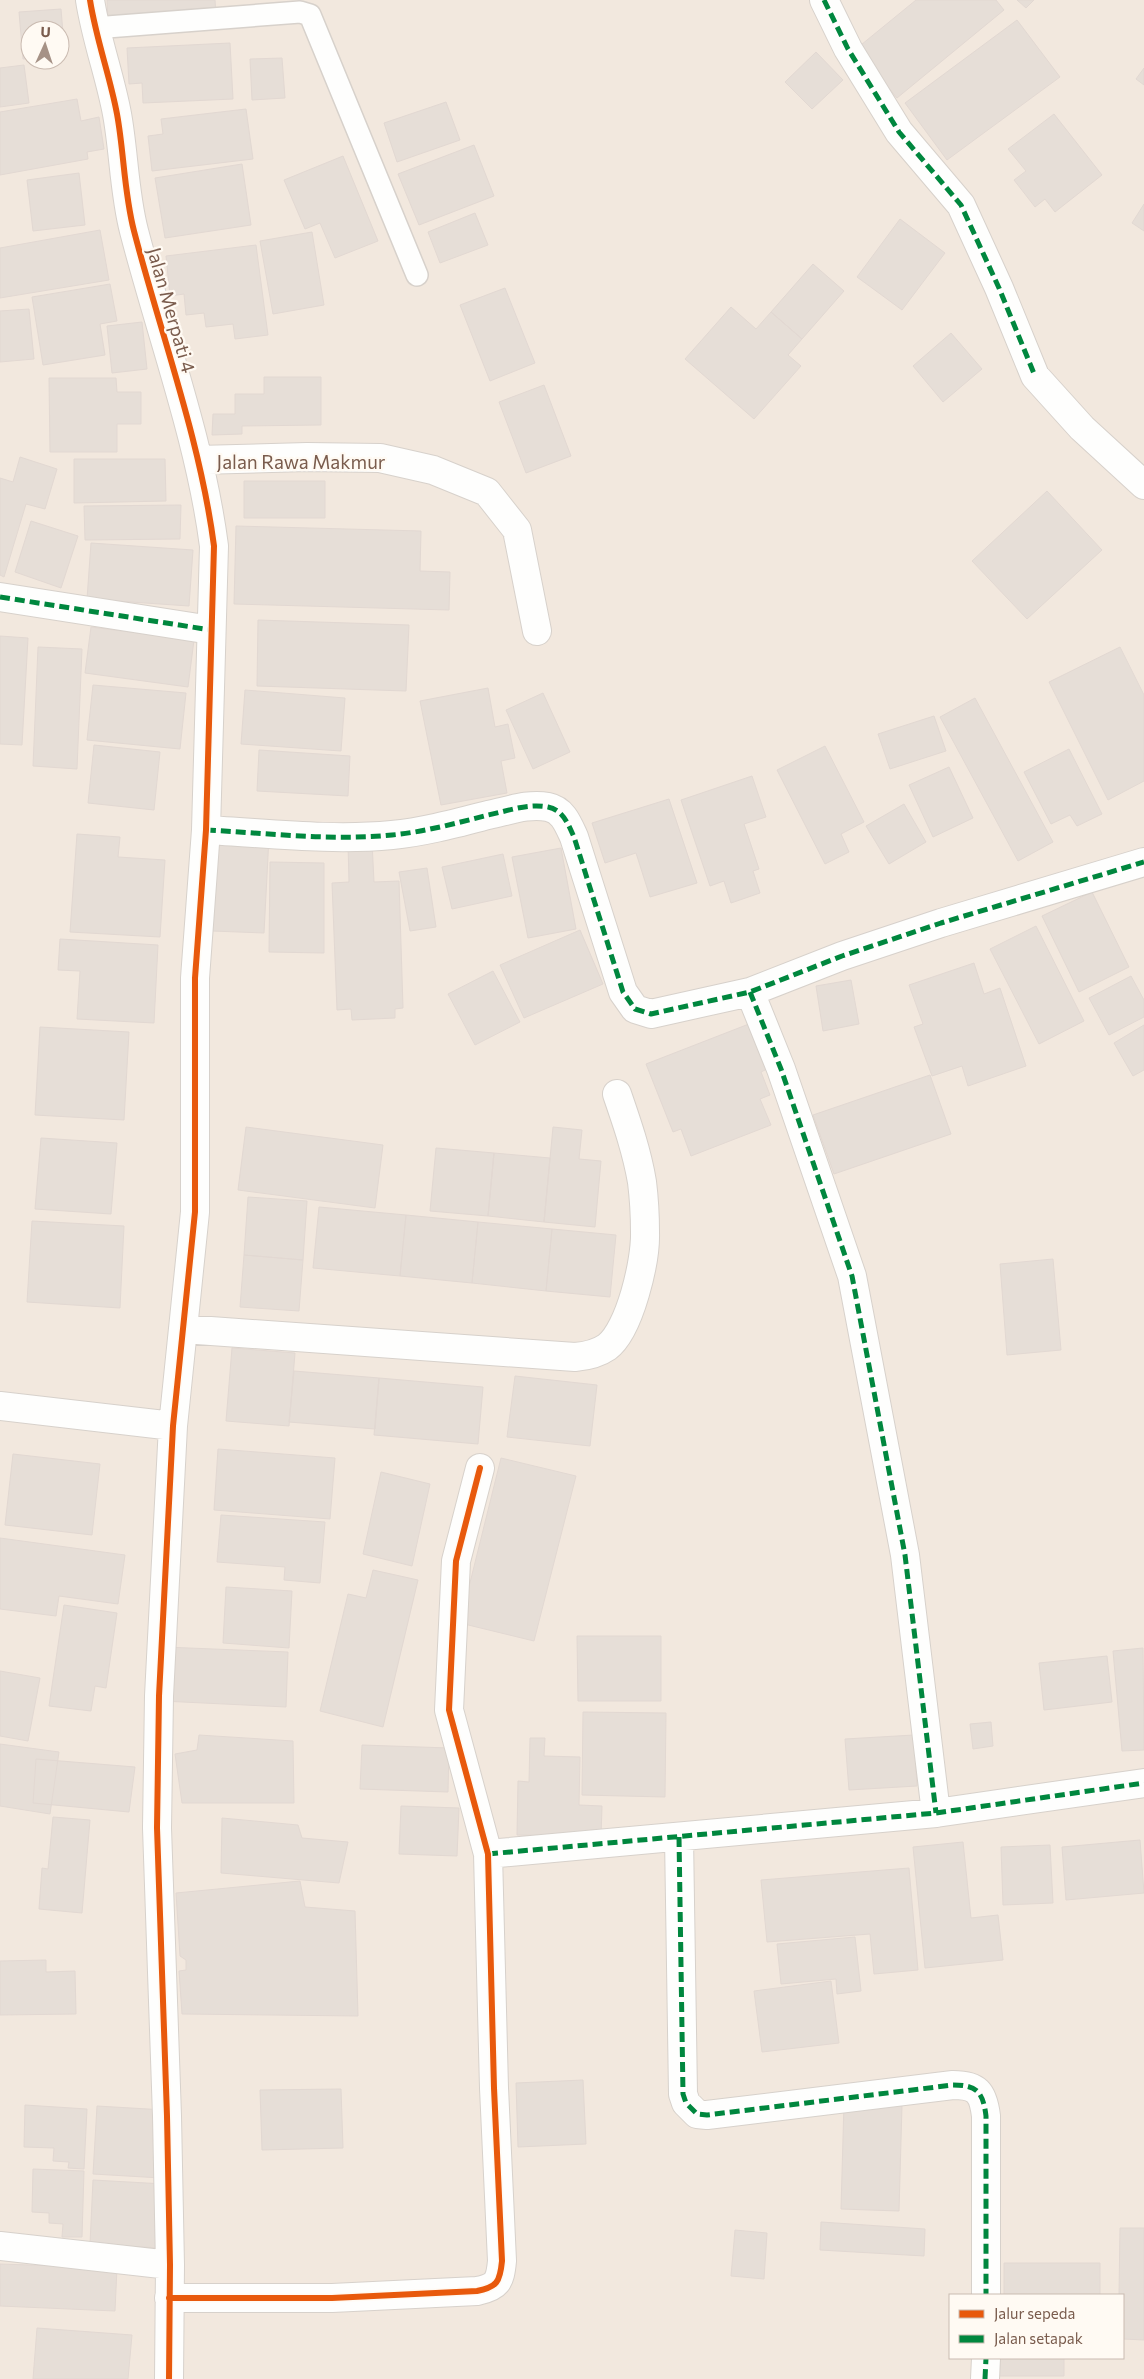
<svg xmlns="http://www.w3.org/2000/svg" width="1144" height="2379" viewBox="0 0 1144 2379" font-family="Commissioner,sans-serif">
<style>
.residential{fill:#f2e8de;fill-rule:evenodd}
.building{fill:#e6ded7;stroke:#e2d8d2}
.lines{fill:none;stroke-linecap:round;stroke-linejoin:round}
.service-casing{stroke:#d7d1cb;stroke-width:24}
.minor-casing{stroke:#d7d1cb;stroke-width:30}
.service{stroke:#fefefd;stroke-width:21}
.minor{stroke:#fefefd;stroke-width:28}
.quiet{stroke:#00873e;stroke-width:5;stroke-dasharray:10 5;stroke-linecap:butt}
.cycleway-casing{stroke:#fffaf3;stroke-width:9}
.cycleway{stroke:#e8590c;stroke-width:6}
.labels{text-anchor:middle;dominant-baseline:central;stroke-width:4.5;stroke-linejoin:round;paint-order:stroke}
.street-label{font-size:19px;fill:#7a5c4d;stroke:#fffaf3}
</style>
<rect width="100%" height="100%" fill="#f9f5f0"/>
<path class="residential" d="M0,0H1144V2379H0ZM30,30H60V60H30ZM950,2295H1123V2358H950Z"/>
<path class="building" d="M107,0H215L216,15L108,21Z
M916,0H996L1004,10L897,98L856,49Z
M1017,0H1034L1026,8Z
M61,9L65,57H60V30H30V59H23L19,12Z
M1017,20L1060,77L947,160L905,103Z
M230,43L233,99L143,103L142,83L129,84L127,48Z
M816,52L843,80L812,109L785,82Z
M282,58L285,98L252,100L250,59Z
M24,65L29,103L0,107V68Z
M1144,68V85L1136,79Z
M77,99L81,121L99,117L104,149L87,152L88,159L0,175V112Z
M446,102L460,140L397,162L384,123Z
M246,109L253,159L152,171L148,136L163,134L161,119Z
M1054,114L1102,175L1055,212L1045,199L1035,207L1014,180L1026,171L1008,149Z
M474,145L494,196L419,225L398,174Z
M343,156L378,241L335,258L320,223L305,229L284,180Z
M242,164L251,225L165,238L155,178Z
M79,173L85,225L33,231L27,180Z
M1144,204V231L1132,223Z
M475,213L488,245L440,263L428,232Z
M900,219L945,253L902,310L857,277Z
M100,230L109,280L0,298V248Z
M312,232L324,305L273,314L260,241Z
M256,245L268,335L235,339L233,324L206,327L204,313L186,315L184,294L170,296L166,256Z
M813,264L844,291L802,339L771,312Z
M110,284L117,321L100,324L105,355L43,365L32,297Z
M505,288L535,363L490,381L460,305Z
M731,307L756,329L771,312L802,339L788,355L801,366L754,419L685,359Z
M29,309L34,359L0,362V311Z
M142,322L147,369L112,373L107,326Z
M951,333L982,369L943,402L913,366Z
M264,377H321V425L242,426V434L212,435L213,414H235V394H264Z
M49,378H116L117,392H141V424H117V452H50Z
M544,385L571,456L526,473L499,402Z
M20,457L57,469L45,509L26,504L4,577L0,575V478L13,482Z
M74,459H165L166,501L74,503Z
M244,481H325V518H244Z
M1047,491L1102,550L1027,619L972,561Z
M181,505L180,539L85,540L84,506Z
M31,521L78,536L61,588L15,572Z
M236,526L421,531L420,571L450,572L449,610L234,604Z
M91,543L193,550L189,606L87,599Z
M258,620L409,625L406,691L257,686Z
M91,627L194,640L188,687L85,673Z
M0,636L28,638L22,745L0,744Z
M38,647L82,649L77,769L33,766Z
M1120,647L1144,695V781L1108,800L1049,682Z
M93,685L186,693L180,749L87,740Z
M488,688L495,727L508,724L515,758L501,761L507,793L441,805L420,701Z
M245,690L345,698L341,751L241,744Z
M543,693L570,752L533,769L506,710Z
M975,698L1053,842L1018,861L940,717Z
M934,716L946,751L890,769L878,734Z
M94,745L160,752L154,810L88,803Z
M825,746L864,822L841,834L849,852L825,864L777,770Z
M1069,749L1102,814L1077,826L1070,815L1051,824L1024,772Z
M259,750L350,756L348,796L257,791Z
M949,767L973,818L933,837L909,785Z
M752,776L766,817L744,824L759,869L753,871L760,893L731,903L724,881L710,886L681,800Z
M669,799L697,883L650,897L636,853L605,863L592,823Z
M904,804L926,842L889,864L866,826Z
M77,834L120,837L118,857L165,860L160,937L70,932Z
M217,834L269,837L264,933L212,931Z
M372,842L374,882L399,881L403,1008L395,1009V1018L352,1020L351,1009L337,1010L332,883L349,882L348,843Z
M561,848L576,929L528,938L512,857Z
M503,854L512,896L452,909L442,867Z
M270,862L324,863V953L269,952Z
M427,868L436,927L410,931L399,872Z
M1092,892L1129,967L1079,992L1042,916Z
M1036,926L1084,1021L1039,1044L990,949Z
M580,930L603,984L524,1018L500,965Z
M60,939L158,945L154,1023L77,1019L80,971L58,970Z
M974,963L984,994L1000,988L1026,1066L968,1086L962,1066L932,1076L914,1027L923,1024L909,985Z
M493,971L520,1022L475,1045L448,994Z
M1131,976L1144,1000V1017L1109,1035L1089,998Z
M851,980L859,1024L823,1031L816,986Z
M754,1022L771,1067L761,1072L770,1095L760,1099L771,1125L691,1156L681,1129L673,1132L646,1064Z
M1144,1025V1070L1133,1076L1114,1043Z
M40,1027L129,1032L124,1120L35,1115Z
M930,1075L951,1134L834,1174L813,1115Z
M246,1127L383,1145L375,1208L238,1190Z
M553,1127L582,1130L579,1159L601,1161L595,1227L544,1222Z
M41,1138L117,1143L111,1214L35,1209Z
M436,1148L494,1153L488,1216L430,1211Z
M494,1153L550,1158L544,1222L488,1216Z
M248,1197L307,1201L303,1260L244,1255Z
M319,1207L406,1215L400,1276L313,1268Z
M406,1215L478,1222L472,1283L400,1276Z
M32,1221L124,1226L120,1308L27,1302Z
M478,1222L552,1229L546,1291L472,1283Z
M552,1229L616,1235L610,1297L546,1291Z
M244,1255L303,1260L299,1311L240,1307Z
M1053,1259L1061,1350L1007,1355L1000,1264Z
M232,1348L295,1353L289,1426L226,1421Z
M294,1371L379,1378L375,1429L289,1422Z
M515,1376L597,1385L590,1446L507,1437Z
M379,1378L483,1387L478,1444L374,1435Z
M218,1449L335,1458L330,1519L214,1510Z
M13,1454L100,1464L92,1535L5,1525Z
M501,1458L576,1476L534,1641L460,1623Z
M381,1472L430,1484L412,1566L363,1554Z
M221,1515L325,1522L320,1583L284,1580L285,1567L217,1562Z
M0,1538L125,1555L118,1604L59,1596L56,1616L0,1609Z
M373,1570L418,1580L383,1727L320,1711L348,1594L366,1598Z
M226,1587L292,1591L289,1648L223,1643Z
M64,1605L117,1613L106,1688L95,1686L91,1711L49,1706Z
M577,1636H661V1701H578Z
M164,1647L288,1652L286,1707L162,1701Z
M1143,1648L1144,1750L1122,1751L1113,1651Z
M1107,1656L1112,1702L1044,1710L1039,1663Z
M0,1671L40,1678L28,1741L0,1736Z
M583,1712L666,1713L665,1797L582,1795Z
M991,1722L993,1746L973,1749L970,1724Z
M199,1735L293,1741L294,1803H182L175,1754L197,1750Z
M914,1735L917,1786L849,1790L845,1739Z
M530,1738H545L544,1756L580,1757L579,1805L602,1806L601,1837L517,1835L518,1781L529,1782Z
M0,1744L59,1752L50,1814L0,1806Z
M362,1745L449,1748L448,1792L360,1789Z
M36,1759L135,1767L129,1812L33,1803Z
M401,1806L459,1808L457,1856L399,1854Z
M53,1817L90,1820L82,1913L39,1909L42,1868L48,1869Z
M222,1818L298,1825L302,1838L348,1842L339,1883L221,1873Z
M1140,1840L1144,1893L1066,1900L1062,1847Z
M963,1842L971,1918L998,1915L1003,1960L925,1968L913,1847Z
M1050,1845L1053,1903L1003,1905L1001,1847Z
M909,1868L918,1970L874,1974L870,1934L767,1942L761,1880Z
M300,1881L305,1907L355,1911L358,2016L182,2014L179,1971L186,1970V1960L180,1956L176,1893Z
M855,1937L861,1991L837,1994L836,1979L781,1984L777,1944Z
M46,1960V1972L75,1971L76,2014L0,2015V1961Z
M831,1981L839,2043L762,2052L754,1991Z
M583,2080L586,2144L518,2147L516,2083Z
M341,2089L343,2148L262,2150L260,2090Z
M844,2103L902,2105L899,2211L841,2209Z
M25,2105L87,2109L84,2169L68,2168L69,2162L53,2161L54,2148L24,2147Z
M97,2106L165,2110L161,2178L93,2174Z
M33,2169L84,2171L82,2237H62L63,2224L49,2223V2213L32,2212Z
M93,2180L164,2184L160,2248L90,2244Z
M821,2222L925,2229L924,2256L820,2250Z
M1120,2228H1144V2340L1123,2339V2295H1119Z
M735,2230L767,2233L764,2279L731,2276Z
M1004,2263H1100V2295H1004Z
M0,2264L117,2268L115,2311L0,2306Z
M37,2328L132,2335L128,2379H33Z
M991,2358H1064V2376H991Z"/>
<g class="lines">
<g class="service-casing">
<path id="service" d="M94,28L300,12L310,15L417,275"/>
</g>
<g class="minor-casing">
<path id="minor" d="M90,0C96,39 110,76 117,114C124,152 124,193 134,231C161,335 200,439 214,546L206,830L195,978V1212L173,1426L159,1696L157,1828L167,2116L170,2265L169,2379
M824,0L848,49L899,132L961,205L999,288L1035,376L1082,428L1144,485
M198,460L307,457L380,458L433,470L487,492L517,530L537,631
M0,597L211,630
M206,830C267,833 330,841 392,835C424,832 457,823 488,815C508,811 528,803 548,807C563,810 568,824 574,837L623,992L635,1009L651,1014L750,992L842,956L941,923L1144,862
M750,992L781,1069L852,1276L905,1555L936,1813
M183,1329L575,1357C587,1356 597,1354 607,1347C630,1330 646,1260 645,1232C645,1216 644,1198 642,1182C637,1152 627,1123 617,1094
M0,1406L173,1426
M679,1837L683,2094L686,2103L697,2114L707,2115L953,2085C977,2085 983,2092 986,2116V2295
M488,1854L936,1813L1144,1783
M0,2246L170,2265
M169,2298H332L477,2291C497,2287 500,2282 502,2261L494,2088L488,1854L449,1710L456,1561L480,1468
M985,2379L986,2358"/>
</g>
<use href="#service" class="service"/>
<use href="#minor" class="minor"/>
<path class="quiet" d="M824,0L848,49L899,132L961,205L999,288L1035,376
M0,597L211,630
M206,830C267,833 330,841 392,835C424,832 457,823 488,815C508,811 528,803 548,807C563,810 568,824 574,837L623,992L635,1009L651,1014L750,992L842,956L941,923L1144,862
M750,992L781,1069L852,1276L905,1555L936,1813
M679,1837L683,2094L686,2103L697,2114L707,2115L953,2085C977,2085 983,2092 986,2116V2295
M488,1854L936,1813L1144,1783
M985,2379L986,2358"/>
<g class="cycleway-casing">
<path id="cycleway" d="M90,0C96,39 110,76 117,114C124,152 124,193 134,231C161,335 200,439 214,546L206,830L195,978V1212L173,1426L159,1696L157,1828L167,2116L170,2265L169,2379
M169,2298H332L477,2291C497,2287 500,2282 502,2261L494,2088L488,1854L449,1710L456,1561L480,1468"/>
</g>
<use href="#cycleway" class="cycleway"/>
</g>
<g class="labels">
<g class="street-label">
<text transform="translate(172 310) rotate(74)">Jalan Merpati 4</text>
<text x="301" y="461">Jalan Rawa Makmur</text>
</g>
</g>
<rect x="949" y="2294" width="175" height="65" fill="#fffaf3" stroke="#cabbb1"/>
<rect x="959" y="2310" width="25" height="8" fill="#e8590c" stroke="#cabbb1"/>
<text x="994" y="2319" font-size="15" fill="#7a5c4d">Jalur sepeda</text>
<rect x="959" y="2335" width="25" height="8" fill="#00873e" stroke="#cabbb1"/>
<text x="994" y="2344" font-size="15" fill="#7a5c4d">Jalan setapak</text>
<g transform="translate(45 45) rotate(3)"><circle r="24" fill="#fffaf3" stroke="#cabbb1"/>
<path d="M0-4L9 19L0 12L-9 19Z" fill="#a69286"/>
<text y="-8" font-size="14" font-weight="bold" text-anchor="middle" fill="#7a5c4d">U</text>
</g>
</svg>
